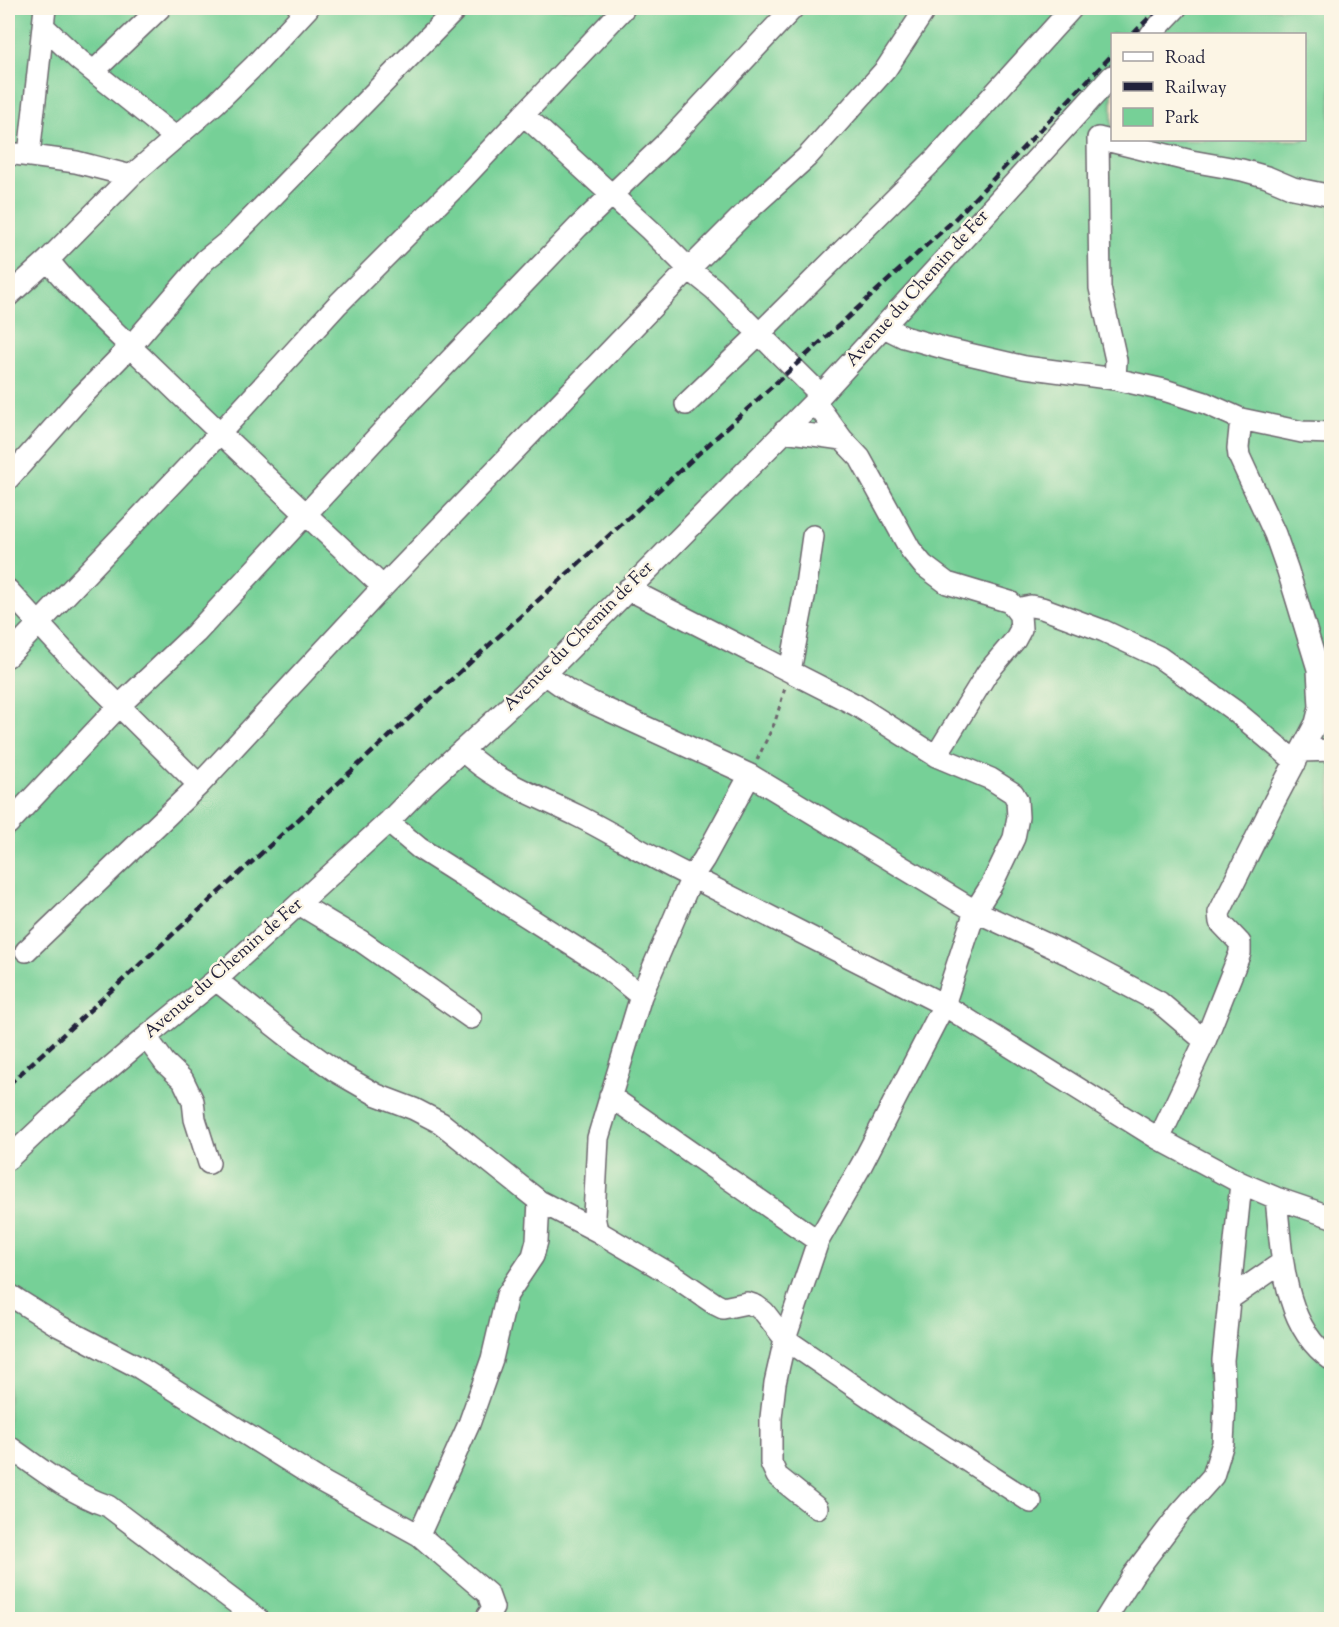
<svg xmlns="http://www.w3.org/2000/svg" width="1339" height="1627" viewBox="0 0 1339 1627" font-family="'Sorts Mill Goudy',serif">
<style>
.green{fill:#76d097;stroke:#4c7969;stroke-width:1.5;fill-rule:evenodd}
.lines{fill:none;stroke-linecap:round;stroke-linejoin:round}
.minor-casing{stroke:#6c666d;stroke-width:24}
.path{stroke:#6c666d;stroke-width:3;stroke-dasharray:4.5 4.5;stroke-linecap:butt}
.minor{stroke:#fff;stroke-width:21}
.rail{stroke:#22223b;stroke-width:4.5;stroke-dasharray:9 4.5;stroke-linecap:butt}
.labels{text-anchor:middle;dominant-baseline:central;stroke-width:5;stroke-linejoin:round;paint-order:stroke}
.street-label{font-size:18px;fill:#22223b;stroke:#fcf5e5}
</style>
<rect width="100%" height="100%" fill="#fcf5e5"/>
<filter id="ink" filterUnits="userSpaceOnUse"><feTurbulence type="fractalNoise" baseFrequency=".0167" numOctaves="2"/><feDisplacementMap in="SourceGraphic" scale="12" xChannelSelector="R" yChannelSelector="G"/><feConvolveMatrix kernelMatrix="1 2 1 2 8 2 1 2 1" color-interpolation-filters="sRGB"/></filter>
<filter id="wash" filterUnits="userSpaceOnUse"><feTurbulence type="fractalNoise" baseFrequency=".008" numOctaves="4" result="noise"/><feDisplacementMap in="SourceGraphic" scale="24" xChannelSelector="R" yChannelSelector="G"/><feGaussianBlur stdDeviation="1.35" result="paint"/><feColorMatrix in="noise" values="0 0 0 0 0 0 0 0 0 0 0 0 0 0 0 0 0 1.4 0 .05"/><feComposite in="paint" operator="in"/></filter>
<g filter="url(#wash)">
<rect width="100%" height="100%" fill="#f6e4cb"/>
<path class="green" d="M8,8H1331V1619H8ZM1112,34H1304V140H1112Z"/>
</g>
<g filter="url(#ink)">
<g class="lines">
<g class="minor-casing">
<path id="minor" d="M43,26L79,60L175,137
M1151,34L1176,8
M94,71L160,8
M524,115L650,230L689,269L714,289L821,395
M8,153L76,162L131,176
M29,155L45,8
M48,260C82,303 123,339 162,377C235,448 309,517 383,587
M8,296L48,260L131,176L216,103L255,65L308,8
M884,327L904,337L947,349L1025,367L1115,379L1164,390L1205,403L1241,419L1302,432L1332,433
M1115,379L1116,360L1100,288L1098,138L1191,161L1242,170L1267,177L1293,188L1332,196
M815,402L842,439L860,458L910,549L923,565L947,583L1010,602L1020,615L1021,629L1015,640L987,673L936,756
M686,404L759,334L935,159L1072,8
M784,431L842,439
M8,479L80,398L130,347L205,260L231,239L457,8
M628,589L856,705L936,756L991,779L1013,793L1017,800L1018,817L1014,838L992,884L975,911L944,1005L862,1164L818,1241L785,1339L775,1383L771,1418V1463L777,1476L817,1508
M8,590L65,652L199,785
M1017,609L1031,606L1042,608L1104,631L1159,657L1235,711L1296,762
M8,656L219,434L338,304L458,184L624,8
M790,671L805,592L813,536
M545,674L569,691L595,704L750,775L975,911L1070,955L1159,1002L1205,1041
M462,750C495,782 538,796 578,816C616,835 653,859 692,877L704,859L750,775
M1302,751L1332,750
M388,822L419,848L600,963L641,996L598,1138L594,1216L597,1231L677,1278L715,1304L723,1308L747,1303L756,1306L764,1312L785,1339L899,1417L1031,1502
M8,824L120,705L196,633L405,407L578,227L668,141L793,8
M299,904L361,941L471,1018
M26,951L199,785L383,587L689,269L744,214L807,157L886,69L926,8
M216,980L295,1042L337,1072L377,1095L414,1109L441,1123L539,1201L597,1231
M641,996L692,877L944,1005L1159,1139L1241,1183L1276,1198L1332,1217
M146,1037L165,1063L183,1080L193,1101L195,1119L209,1163
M610,1096L818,1241
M1159,1139L1205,1041L1240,953V943L1220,922L1219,913L1274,802L1316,723L1320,707L1318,669L1288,571L1275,534L1239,456L1238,448L1241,419
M8,1159L58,1112L146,1037L216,980L388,822L422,787L545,674L821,395L1112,76
M1276,1198C1282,1253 1282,1326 1332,1360
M8,1294L59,1326L140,1368L321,1481L419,1535L488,1594L493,1608L485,1620
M1229,1299L1283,1262
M8,1446C40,1469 70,1493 108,1506L259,1620
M419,1535L469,1424L492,1359L507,1295L533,1256L537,1241L539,1201
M1105,1620L1133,1575L1180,1513L1213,1476L1223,1443L1225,1404L1223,1360L1241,1183"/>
</g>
<path class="path" d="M757,760L775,722L785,688"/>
<use href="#minor" class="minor"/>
<path class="rail" d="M1133,34L1159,8
M8,1085L953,221L1112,55"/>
</g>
</g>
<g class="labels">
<g class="street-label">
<text transform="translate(918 289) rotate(-48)">Avenue du Chemin de Fer</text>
<text transform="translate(579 637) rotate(-45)">Avenue du Chemin de Fer</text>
<text transform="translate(224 969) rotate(-41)">Avenue du Chemin de Fer</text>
</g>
</g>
<rect width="1339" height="1627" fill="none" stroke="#fcf5e5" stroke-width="30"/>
<rect x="1111" y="33" width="195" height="108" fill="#fcf5e5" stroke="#a5a1a1" stroke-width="1.5"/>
<rect x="1123" y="52" width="30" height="9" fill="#ffffff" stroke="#a5a1a1" stroke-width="1.5"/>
<text x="1165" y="63" font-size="18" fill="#22223b">Road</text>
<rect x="1123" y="82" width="30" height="9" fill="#22223b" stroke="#a5a1a1" stroke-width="1.5"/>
<text x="1165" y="93" font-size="18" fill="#22223b">Railway</text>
<rect x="1123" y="108" width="30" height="18" fill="#76d097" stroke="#a5a1a1" stroke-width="1.5"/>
<text x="1165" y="123" font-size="18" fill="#22223b">Park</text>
</svg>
